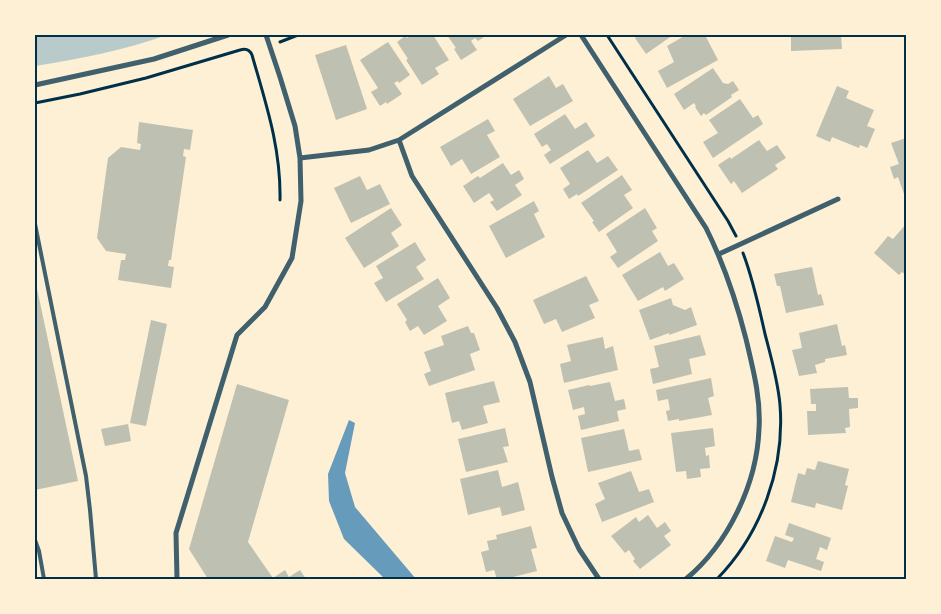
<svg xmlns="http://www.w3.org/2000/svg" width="941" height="614" viewBox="0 0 941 614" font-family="Montserrat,sans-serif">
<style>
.green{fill:#b9caca}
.water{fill:#669bbc}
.building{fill:#bec0b2}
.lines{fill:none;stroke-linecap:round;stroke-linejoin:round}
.path{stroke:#003049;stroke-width:3}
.service{stroke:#3f606c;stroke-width:4}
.minor{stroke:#3f606c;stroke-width:5}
.neatline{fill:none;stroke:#003049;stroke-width:2}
</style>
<rect width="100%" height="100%" fill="#fdf0d5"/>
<path class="green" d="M35,35H167C125,50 80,59 35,66Z"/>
<path class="water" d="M349,420L355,423L345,473L355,507L416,579H385L344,539L329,501L328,474Z"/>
<path class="building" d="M411,35H433L449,60L435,68L439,74L422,85L406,60L408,59L397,42L405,36L407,38Z
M447,35H487L478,41L475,38L471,41L477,50L461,60L454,49L456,48Z
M639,35H673L646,54L635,38Z
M686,35H705L718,60L667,88L658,71L674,62L667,46Z
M791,35H841L842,49L791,51Z
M388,42L410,75L399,83L398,81L394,83L402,94L387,104L386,102L380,106L371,92L378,88L360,60Z
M346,45L367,109L336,120L315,55Z
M713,68L723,83L728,84L733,81L739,90L731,95L732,97L706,115L704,113L701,116L695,107L696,106L694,103L684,110L674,94Z
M549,76L556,88L563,84L573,101L530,126L513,99Z
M837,86L849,91L846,98L874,110L867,126L875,129L867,148L860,145L859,148L832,137L830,142L816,136Z
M740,99L753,118L758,115L763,124L713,158L703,142L718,133L709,120Z
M565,114L575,129L586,122L595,136L550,164L544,155L551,150L547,144L542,147L534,134Z
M488,119L495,131L487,135L500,157L471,174L462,159L451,166L440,147Z
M139,122L193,130L190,150L184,149L183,156L186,157L171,260H169L168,266L174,267L171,288L118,280L121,260H125L126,254L106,251L97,238L108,158L121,147L140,150L141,144L137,143Z
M906,138V193L904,194L898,177L894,179L890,167L899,164L891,143Z
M759,140L767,151L777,145L786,158L775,165L778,169L742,193L734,181L731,184L718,165L730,157L731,159Z
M588,150L597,163L608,156L618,170L578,196L577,194L569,199L563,189L570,184L560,168Z
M503,163L511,175L519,170L524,179L515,185L522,195L497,211L490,202L494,200L489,193L474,203L463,186L478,176L480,178Z
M622,175L632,190L624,195L633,208L599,232L592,222L594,221L581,203Z
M360,176L367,190L380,184L390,204L351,223L334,188Z
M534,201L539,211L534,214L545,237L506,258L489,226Z
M391,208L402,225L391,233L399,246L364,268L345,238Z
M645,208L657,228L652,231L658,241L618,268L610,257L617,252L606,234Z
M906,224V275L902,272L899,275L874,253L888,236L893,239Z
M415,242L426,260L416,267L424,279L386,302L374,283L383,278L376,266Z
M660,252L668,266L674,263L684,279L665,291L663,287L638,301L622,275Z
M812,267L818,295L821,294L824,305L786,313L780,286H777L774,274Z
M586,276L599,301L589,305L595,318L562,332L556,319L544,324L533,300Z
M438,278L450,298L438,306L447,321L424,335L418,326L410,331L405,322L407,320L397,304Z
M35,279L78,481L35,490Z
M671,298L673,305L685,310L691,307L697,325L669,335V333L650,340L639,310Z
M151,320L167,324L146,426L130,423Z
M837,324L842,346L845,345L847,355L825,359V362L815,365L817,373L799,376L792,350L802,348L799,333Z
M468,326L471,333H474L480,350L470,354L475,370L429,386L424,374L431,371L424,352L444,345L441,336Z
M700,335L706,355L689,359L692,374L653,384L650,369L659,367L654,346Z
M603,337L605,349L613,346L618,370L564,383L560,364L571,361L567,345Z
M711,378L714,396L708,398L712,415L679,421V419L668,421L666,411L670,410L668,399L658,401L656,390Z
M494,381L500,402L483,406L488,423L462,430L459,421L452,423L445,393Z
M610,382L615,401L624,399L626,409L617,411L619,421L581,430L578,416L585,414L584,407L573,410L568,390L589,385L590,386Z
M237,384L289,400L248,542L273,578L285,570L289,577L300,570L306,579H208L189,549Z
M848,387L849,398H858V408L849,409L850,427L845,428L846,433L808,435L807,411H816V404H811L810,389Z
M128,424L131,441L105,446L101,429Z
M505,428L509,446L503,447L508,462L466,472L458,439Z
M713,428L715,446L705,448L706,456L709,455L710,468L700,469L701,477L687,479L686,471L676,472L671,433Z
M624,429L629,451L639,449L642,460L588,472L581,438Z
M818,461L849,469L845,485L848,486L842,510L816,503L815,508L791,502L798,473L805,475L807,468L815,470Z
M498,470L502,487L518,482L525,510L502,516L500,507L468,515L460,479Z
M631,471L639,492L649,489L654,502L602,522L595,504L605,499L598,483Z
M648,515L657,528L665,522L671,531L664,536L671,545L640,569L633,561L635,559L629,550L625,553L611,536L636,517L639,522Z
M789,523L831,538L827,550L820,547L816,559L824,562L821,571L788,560L785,568L766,561L775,536L792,542L794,538L785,535Z
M531,526L537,548L531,549L537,571L505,579H497L494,570L486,572L481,552L489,550L487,541L497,539L496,535Z"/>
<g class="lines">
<path class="path" d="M607,35L728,221L736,236
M280,42L298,35
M35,103L80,94L146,78L240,50C246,48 250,50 252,55C266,104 281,148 280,200
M717,579C761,534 785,468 780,405C778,381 771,357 765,334C759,307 753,279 743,253"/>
<path class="service" d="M35,224L86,476L90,510L96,579
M35,540L39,551L44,579"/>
<path class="minor" d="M581,35L706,228C724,264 736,300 746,339C753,369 761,398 759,429C757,484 728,544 686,579
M35,85L154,59L228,35
M399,140L412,176L497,308L515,342L530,382L552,477L562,513L579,549L599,579
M300,158L369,150L399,140L566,35
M719,254L838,199
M177,579L176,533L237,335L265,307L292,258L301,201L300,158L295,126L280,77L266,35"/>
</g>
<rect width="941" height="614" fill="none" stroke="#fdf0d5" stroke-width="72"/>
<rect x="36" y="36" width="869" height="542" class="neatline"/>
</svg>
